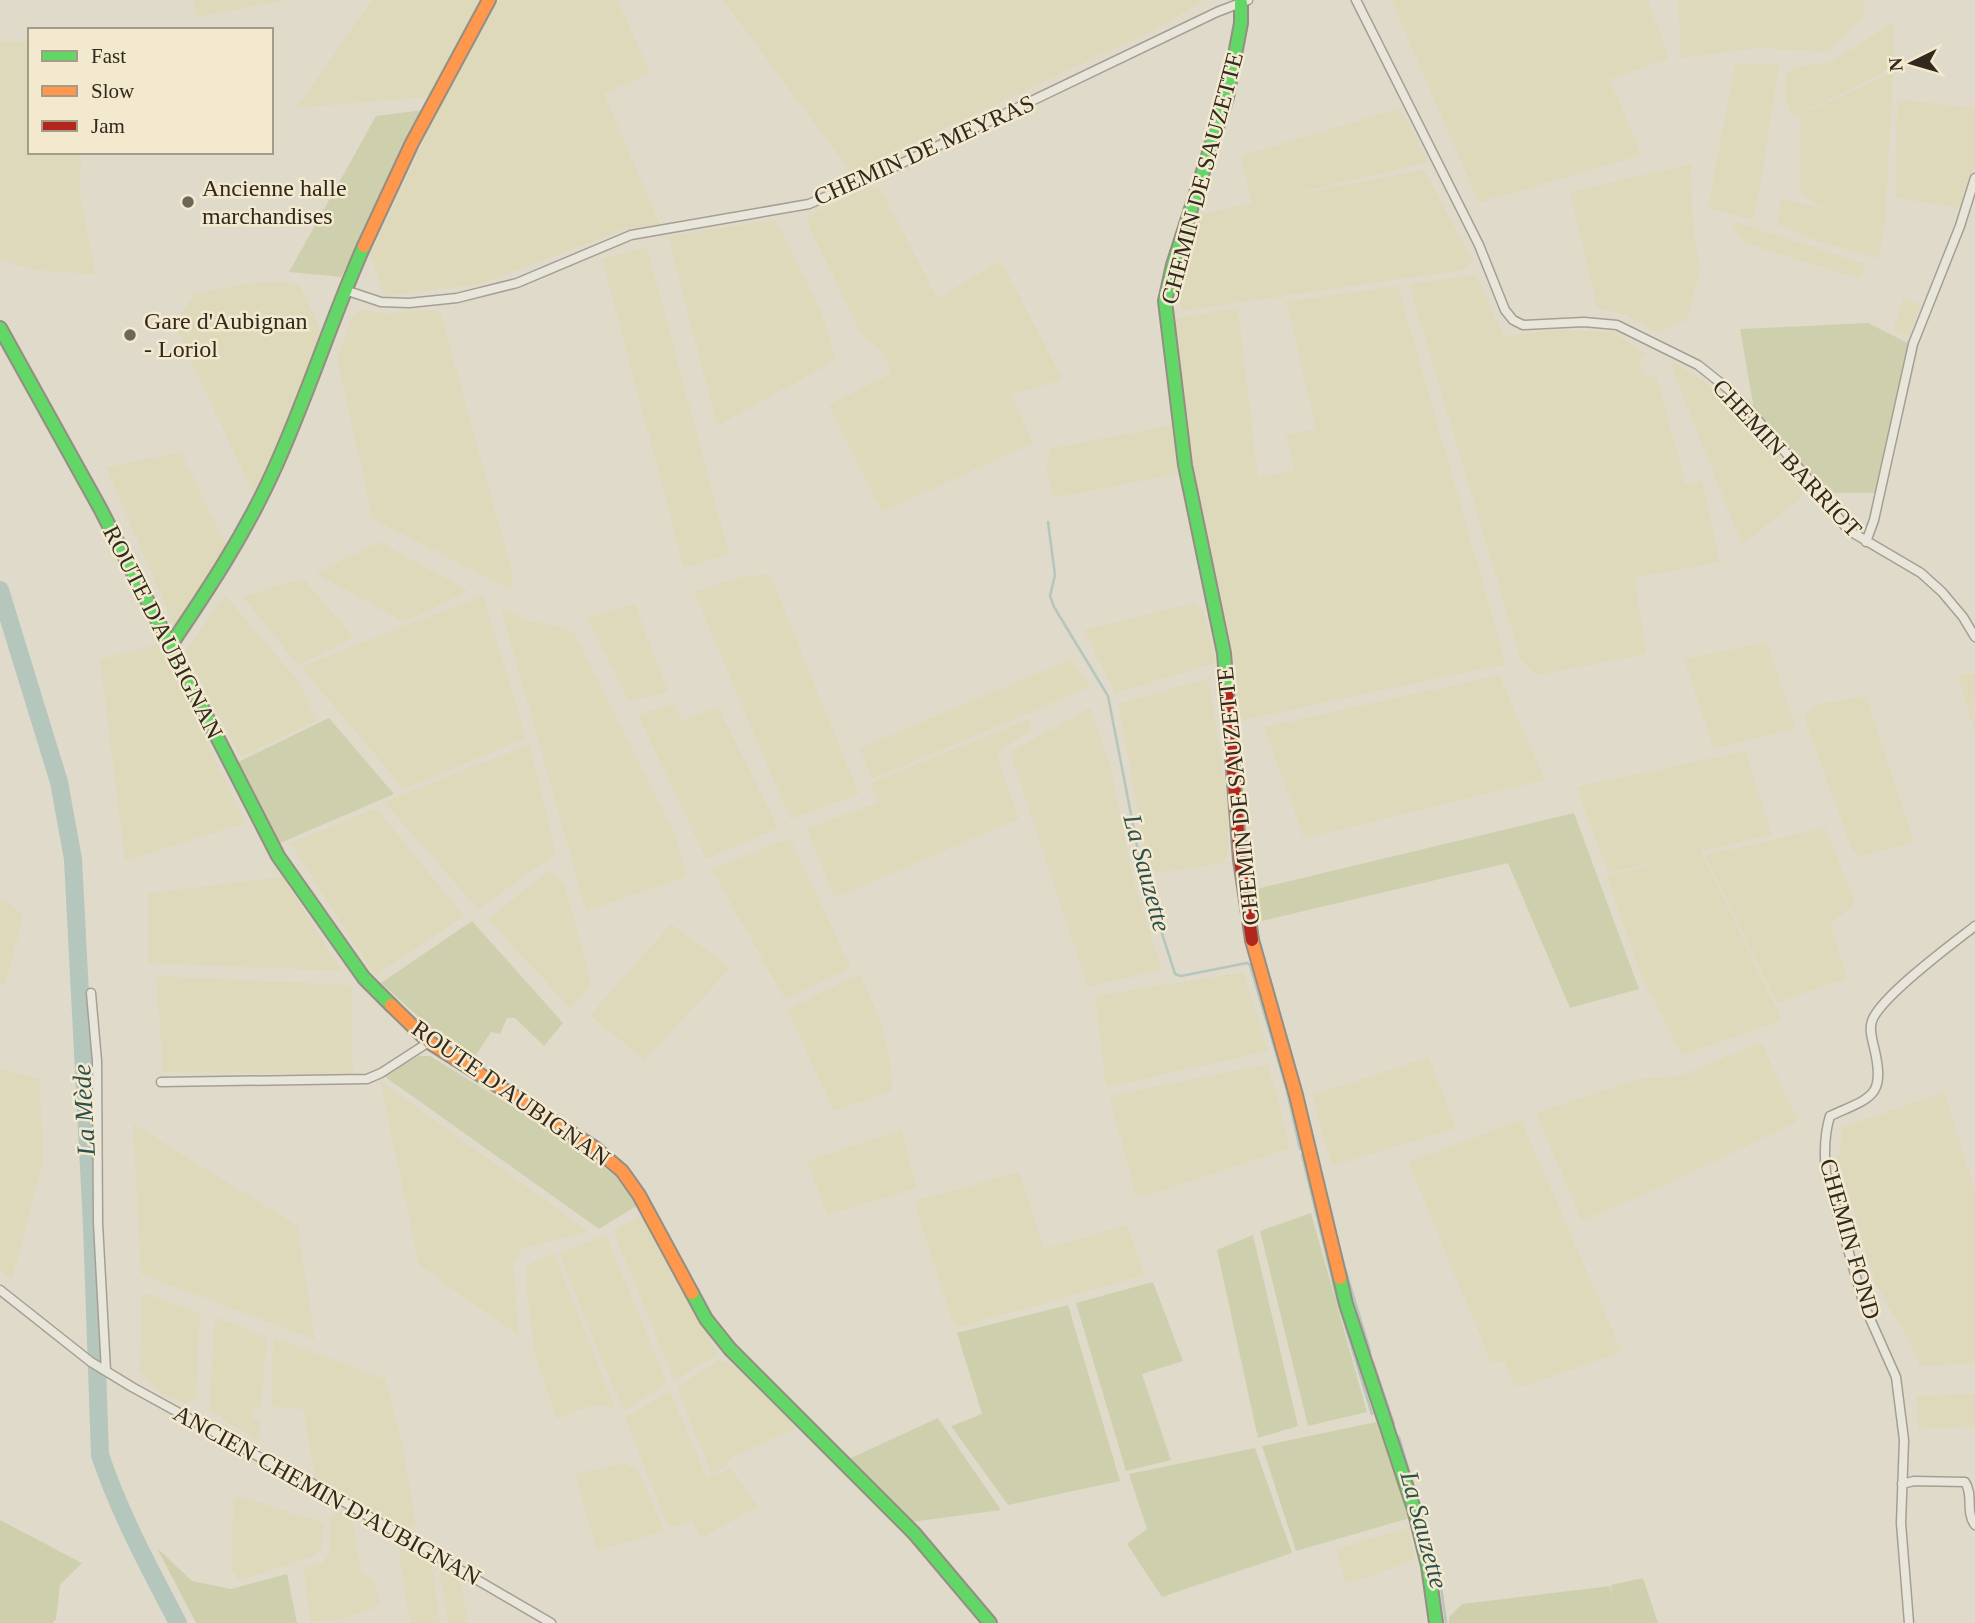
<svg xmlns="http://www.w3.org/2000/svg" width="1975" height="1623" viewBox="0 0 1975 1623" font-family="'Times New Roman',serif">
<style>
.farmland{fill:#dfd9bb}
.green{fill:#ced0ad}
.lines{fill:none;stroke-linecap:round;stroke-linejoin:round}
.stream{stroke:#b5c6bc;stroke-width:2.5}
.river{stroke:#b5c6bc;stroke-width:18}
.street-casing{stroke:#a59f93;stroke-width:11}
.fast-casing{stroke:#948e83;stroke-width:16}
.slow-casing{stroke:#948e83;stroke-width:16}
.jam-casing{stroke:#948e83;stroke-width:16}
.street{stroke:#e8e5db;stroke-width:8}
.fast{stroke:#63d668;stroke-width:12}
.slow{stroke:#ff974d;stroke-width:12}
.jam{stroke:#b3261e;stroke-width:12}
.poi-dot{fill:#6f665a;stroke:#f2e9cf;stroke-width:2.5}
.labels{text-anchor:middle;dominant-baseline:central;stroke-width:5;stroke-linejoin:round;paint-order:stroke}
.street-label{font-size:24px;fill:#32281d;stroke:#f2e9cf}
.poi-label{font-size:24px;fill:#32281d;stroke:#f2e9cf;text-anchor:start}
.water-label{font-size:26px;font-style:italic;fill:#2d5150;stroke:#f2e9cf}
</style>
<rect width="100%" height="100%" fill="#e0daca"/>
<path class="farmland" d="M194,0H287L196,17Z
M372,0H483L428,97L296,108Z
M499,0H618L650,73L604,94L660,224L626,229L480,284L385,296L370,256L441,104Z
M723,0H1205L1154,30L884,156L870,168L853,175Z
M1391,0H1648L1669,58L1610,80L1642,155L1479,203Z
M1678,0H1864L1865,15L1829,52L1757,48L1681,58Z
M1894,22L1895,67L1793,117L1785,96L1786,74L1796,66L1829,63Z
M0,41L30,42V152H79L81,162L80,195L96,274L41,271L0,260Z
M1735,64H1779L1759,195L1753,220L1708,208Z
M1893,72L1885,226L1878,258L1819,242L1778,224L1781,199L1822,208L1800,192V115Z
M1897,99L1975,108V166L1960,208L1896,198Z
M1400,108L1428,162L1280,197L1424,170L1473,261L1462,270L1182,311L1177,281L1199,215L1251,203L1241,156Z
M1691,164L1692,213L1700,272L1687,320L1657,332L1626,315L1597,308L1570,192Z
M871,186L881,189L937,298L1001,261L1063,380L1011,394L1033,443L882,512L829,405L892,373L882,351L862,336L806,220L814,213Z
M776,220L821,311L836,360L717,426L668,236Z
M1732,221L1866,264L1859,279L1742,242Z
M647,247L729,554L684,568L602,259Z
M1476,275L1504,337L1553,330L1613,332L1647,354L1639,359L1645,378L1656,375L1686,484L1702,481L1720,562L1635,578L1646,654L1538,675L1521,661L1409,284Z
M282,281L300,286L322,331L281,438L253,493L174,324L195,293L252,283Z
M1398,286L1506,664L1238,721L1235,661L1194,472L1170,319L1238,308L1258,477L1294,470L1286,435L1316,429L1287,305L1284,302Z
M1903,298L1921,305L1909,336L1893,330Z
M363,310L387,313L433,310L441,314L512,571V590L373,519L337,359L353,315Z
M1670,364H1677L1720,393L1784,461L1804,495L1742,545Z
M1172,425L1177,474L1053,498L1046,470L1050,449Z
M181,452L227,546L175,628L106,467Z
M380,542L468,591L404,622L315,573Z
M770,574L859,794L790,819L694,592L739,577Z
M303,578L354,638L298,665L243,597Z
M225,595L298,681L317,720L241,757L185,652Z
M483,595L526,738L404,789L301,667Z
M1195,603L1203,610L1216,663L1115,693L1084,630Z
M635,604L668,692L628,701L587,618Z
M501,608L526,620L563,628L574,633L674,832L687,876L586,911Z
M1767,642L1796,729L1713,749L1684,659Z
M159,644L246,823L125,861L100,659Z
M1071,659L1090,687L872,779L860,748Z
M1973,673L1975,675L1974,729L1958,676Z
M1499,675L1545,780L1304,838L1264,727Z
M1209,678L1228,809V853L1223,863L1159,873L1148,865L1118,704Z
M1866,696L1914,842L1860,857L1851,848L1804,716L1815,705Z
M674,703L682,721L718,707L778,828L706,859L638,715Z
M1090,708L1110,765L1133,879L1162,970L1088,987L1010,752Z
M1029,719L1033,730L1001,749L998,760L1019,819L835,898L806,829L879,802L870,783Z
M530,744L556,854L478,909L384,802Z
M1745,751L1772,835L1608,873L1576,787Z
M376,808L464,916L375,976L291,843Z
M1825,828L1854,898L1852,908L1830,923L1847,978L1777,1003L1705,855Z
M790,838L851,968L785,999L711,869Z
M1701,851L1782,1020L1682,1055L1643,980L1606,876Z
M550,870L565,886L592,985L570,1008L488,919Z
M282,877L342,971L148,963V893Z
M0,899L8,902L23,916L6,983L0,986Z
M671,924L731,968L644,1060L590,1015Z
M1243,972L1268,1051L1106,1087L1095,996Z
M860,974L880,1019L889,1056L893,1090L834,1111L787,1009Z
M156,976L352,985L353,1074L163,1072Z
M1761,1042L1798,1121L1666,1185L1582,1221L1536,1113L1639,1079L1680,1076Z
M1429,1057L1456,1128L1332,1166L1312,1095Z
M1268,1064L1290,1148L1141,1197L1135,1193L1110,1099L1114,1095Z
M0,1069L40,1079L43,1160L12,1280L0,1269Z
M380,1081L588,1231L522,1249L513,1262L519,1336L419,1265Z
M1944,1092L1975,1190V1363L1920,1367L1908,1339L1876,1284L1838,1158L1843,1127Z
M1521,1120L1622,1352L1531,1384L1516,1387L1504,1361L1491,1362L1408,1162Z
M133,1124L298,1226L315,1340L141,1274Z
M902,1130L917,1188L827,1215L807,1161Z
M1019,1172L1044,1249L1127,1225L1145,1275L963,1326H954L914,1201Z
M643,1215L699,1316L717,1355L674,1380L613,1230Z
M606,1235L667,1383L623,1411L559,1253Z
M554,1253L615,1408L592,1405L557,1419L535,1356L526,1283L527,1265Z
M142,1292L200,1314L196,1399L185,1403L161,1393L140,1372Z
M215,1317L267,1337L261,1407H252L253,1418L260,1420L259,1442L209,1410Z
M273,1337L385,1379L402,1443L416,1524L407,1529L315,1477L303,1409L272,1407Z
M719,1360L734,1366L790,1421L795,1429L730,1458L725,1467L712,1474L677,1388Z
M670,1392L707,1479L731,1468L758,1507L701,1538L692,1520L669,1528L625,1417Z
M1975,1394V1427L1918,1429L1917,1396Z
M624,1463L639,1471L664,1531L597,1551L575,1474Z
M240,1496L324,1523L321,1549L313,1556L240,1581L232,1571L233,1500Z
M339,1512L352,1518L361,1574L373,1579L380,1603L373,1609L340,1620L310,1622L304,1568L322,1563L329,1554L330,1517Z
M1408,1528L1415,1559L1370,1577L1346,1583L1335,1549Z
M397,1542L431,1559L440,1623H410Z
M438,1565L460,1576L468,1623H448Z"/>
<path class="green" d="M423,110L341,277L289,272L376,116Z
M1868,323L1910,344L1875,493H1824L1754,409L1740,329Z
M329,718L394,794L278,844L236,763Z
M1574,813L1639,989L1570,1008L1508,863L1262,921L1252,890Z
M472,921L563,1023L544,1046L515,1018H507L500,1034L491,1032L474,1058L440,1036L381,983Z
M418,1056H430L574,1144L614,1175L638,1205L599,1229L384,1076Z
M1311,1213L1367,1412L1308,1426L1260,1231Z
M1253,1235L1298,1426L1258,1438L1217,1250Z
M1153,1282L1183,1361L1142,1374L1171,1460L1126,1471L1076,1303Z
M1068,1305L1120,1481L1008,1505L951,1426L982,1414L957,1333Z
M938,1418L1001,1510L911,1522L849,1459Z
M1376,1422L1410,1518L1296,1551L1262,1446Z
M1255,1448L1292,1553L1162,1597L1127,1544L1147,1529L1129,1474Z
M0,1520L82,1563L60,1585L56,1619L53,1623H0Z
M157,1548L192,1581L231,1589L287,1574L297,1623H196Z
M1643,1578L1658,1623H1449V1617L1462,1604L1610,1586L1612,1599L1611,1585Z"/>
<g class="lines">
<path class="stream" d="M1048,522L1055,575L1050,596L1054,607L1108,696L1142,871L1175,974L1181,976L1247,963L1250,965L1286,1087L1300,1149
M1302,1155L1337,1299L1372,1414
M1338,1245L1370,1351
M1373,1362L1394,1424
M1399,1437L1417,1498
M1422,1514L1440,1580L1446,1623"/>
<path class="river" d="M0,590L59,782L73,859L92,1226L100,1455C120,1514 149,1568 178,1623"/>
<g class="street-casing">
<path id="street" d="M1356,0L1479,245L1505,310L1513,320L1523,325L1584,322L1617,325L1698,365L1727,388L1750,411L1804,474L1848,530L1921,573L1942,592L1963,617L1975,637
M345,290L381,302L409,303L457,298L517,283L631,235L809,204L894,167L1217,12L1248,0
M1866,542L1874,520L1913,344L1960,226L1975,178
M91,993L97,1061L98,1223L106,1371
M161,1082L367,1079L381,1073L429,1042
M0,1290L91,1362L132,1387L290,1474H296L303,1478L551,1623
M1902,1484L1914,1481L1965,1482C1974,1495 1965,1512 1975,1525
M1909,1623L1901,1523L1904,1440L1896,1377L1864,1305L1826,1173C1824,1153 1824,1135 1830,1116C1872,1097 1886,1097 1874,1047C1872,1039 1869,1029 1872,1021C1880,997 1953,943 1975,926"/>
</g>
<g class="fast-casing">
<path id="fast" d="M0,328L101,510L278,856L364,978L391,1005
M170,646C208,590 245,534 273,472C307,398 331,320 364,246
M1227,691L1224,653L1185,465L1165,301L1173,265L1227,97L1241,23V3
M1340,1278L1346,1304L1414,1509L1428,1566L1436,1623
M692,1293L706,1319L730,1349L914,1533L990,1623"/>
</g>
<g class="slow-casing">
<path id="slow" d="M364,246L412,143L489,0
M1252,940L1296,1095L1340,1278
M391,1005L429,1042L595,1148L622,1171L639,1195L692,1293"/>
</g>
<g class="jam-casing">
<path id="jam" d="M1227,691L1240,860L1252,940"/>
</g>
<use href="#street" class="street"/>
<use href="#fast" class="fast"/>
<use href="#slow" class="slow"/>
<use href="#jam" class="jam"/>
</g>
<g class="poi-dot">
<circle cx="188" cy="202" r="7"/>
<circle cx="130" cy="335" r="7"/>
</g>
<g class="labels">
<g class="street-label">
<text transform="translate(924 150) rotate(-24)">CHEMIN DE MEYRAS</text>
<text transform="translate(1202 178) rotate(-75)">CHEMIN DE SAUZETTE</text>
<text transform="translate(1787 458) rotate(47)">CHEMIN BARRIOT</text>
<text transform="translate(163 632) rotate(63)">ROUTE D'AUBIGNAN</text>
<text transform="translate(1238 796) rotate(-96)">CHEMIN DE SAUZETTE</text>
<text transform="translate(511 1093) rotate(35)">ROUTE D'AUBIGNAN</text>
<text transform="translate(1850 1239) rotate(74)">CHEMIN FOND</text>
<text transform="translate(327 1495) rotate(29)">ANCIEN CHEMIN D'AUBIGNAN</text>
</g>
<g class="poi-label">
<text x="202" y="188">Ancienne halle<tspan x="202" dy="28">marchandises</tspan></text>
<text x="144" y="321">Gare d'Aubignan<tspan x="144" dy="28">- Loriol</tspan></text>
</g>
<g class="water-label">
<text transform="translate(1147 873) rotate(75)">La Sauzette</text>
<text transform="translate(84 1110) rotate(-93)">La Mède</text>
<text transform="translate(1424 1530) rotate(75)">La Sauzette</text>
</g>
</g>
<rect x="28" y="28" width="245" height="126" fill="#f2e9cf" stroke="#a59c88" stroke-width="2"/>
<rect x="42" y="51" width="35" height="10" fill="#63d668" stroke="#a59c88" stroke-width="2"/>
<text x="91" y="63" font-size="21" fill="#32281d">Fast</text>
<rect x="42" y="86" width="35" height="10" fill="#ff974d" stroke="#a59c88" stroke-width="2"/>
<text x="91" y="98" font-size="21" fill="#32281d">Slow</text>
<rect x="42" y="121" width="35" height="10" fill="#b3261e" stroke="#a59c88" stroke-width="2"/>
<text x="91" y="133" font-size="21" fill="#32281d">Jam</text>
<g transform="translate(1912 63) rotate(265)" stroke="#f2e9cf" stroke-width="5" paint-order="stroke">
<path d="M0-5L12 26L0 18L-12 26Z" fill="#32281d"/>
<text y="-10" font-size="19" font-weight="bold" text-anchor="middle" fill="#32281d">N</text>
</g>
</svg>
